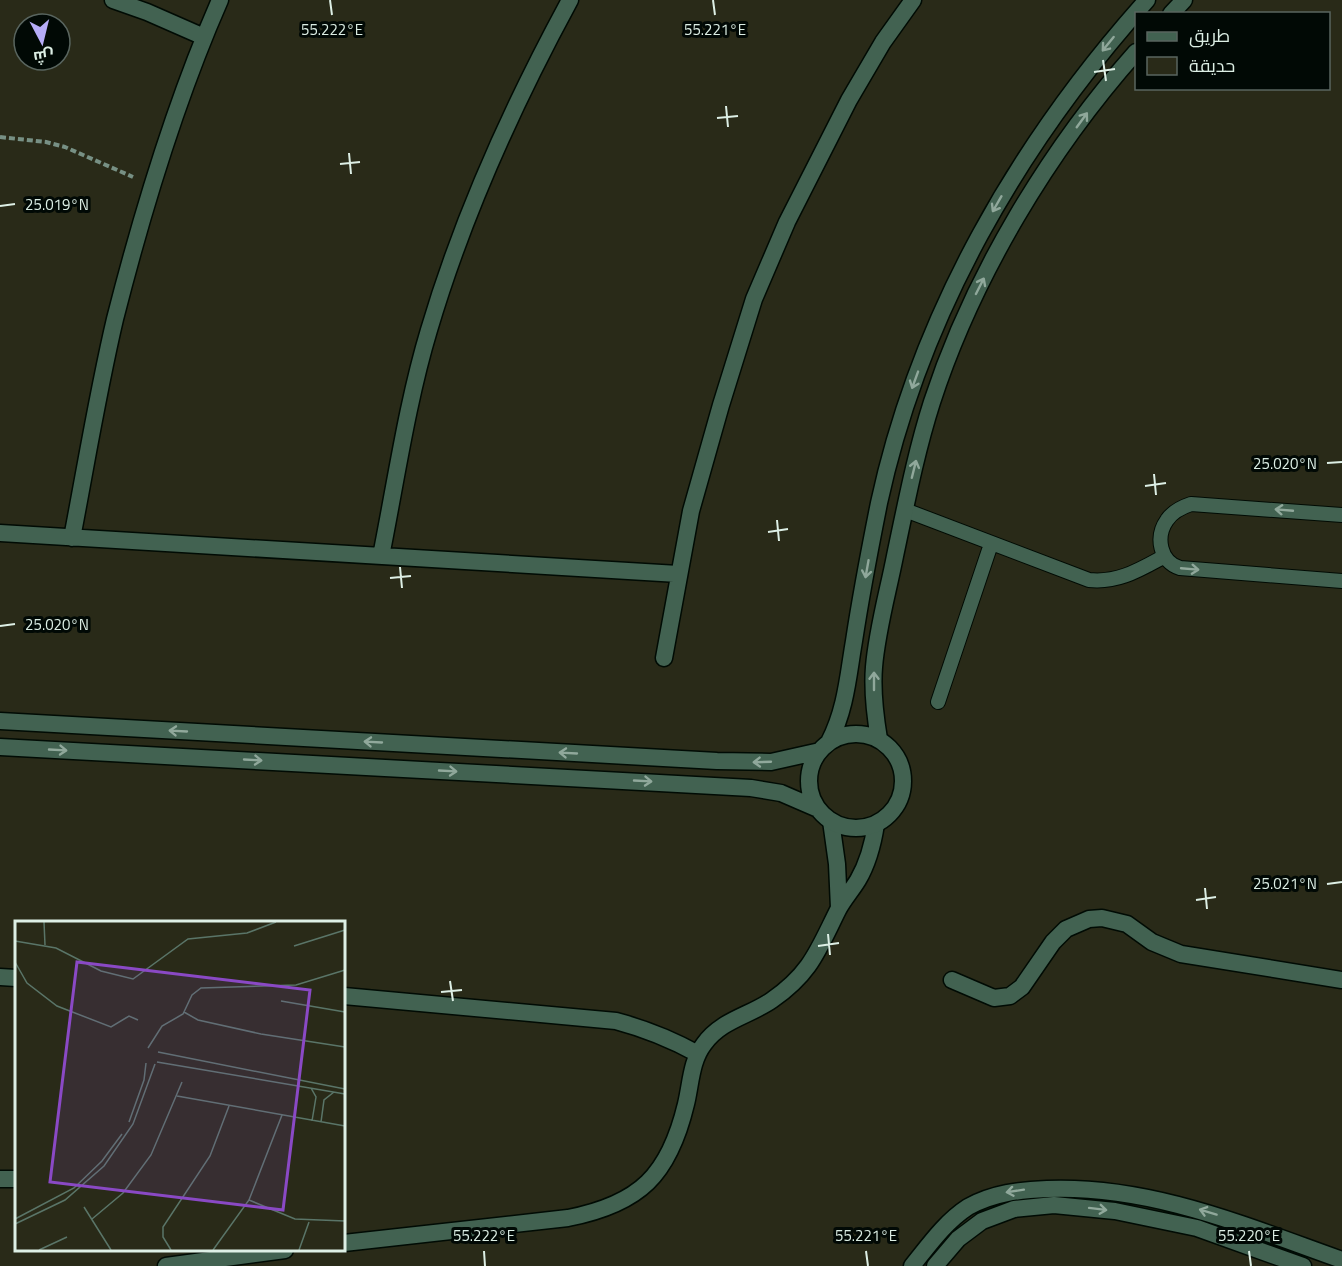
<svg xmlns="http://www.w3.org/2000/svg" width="1342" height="1266" viewBox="0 0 1342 1266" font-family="'Titillium Web',Cairo,sans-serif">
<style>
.green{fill:#292a18;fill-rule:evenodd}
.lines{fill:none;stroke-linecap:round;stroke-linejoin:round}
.service-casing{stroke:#000b04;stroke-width:16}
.minor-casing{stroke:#000b04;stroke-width:19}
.tertiary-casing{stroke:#000b04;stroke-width:19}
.path{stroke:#779084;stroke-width:4;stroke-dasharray:6 3;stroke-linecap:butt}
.service{stroke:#426251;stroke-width:14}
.minor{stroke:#426251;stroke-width:16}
.tertiary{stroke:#426251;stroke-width:16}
.oneway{stroke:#90a89b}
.ticks{fill:none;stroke:#ddefe5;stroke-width:2}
.inset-road{fill:none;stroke:#5a7568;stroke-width:1.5}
.view{fill:#8a49c5;fill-opacity:0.15;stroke:#8a49c5;stroke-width:3}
.inset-edge{fill:none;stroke:#ddefe5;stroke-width:3}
.ticks-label{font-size:15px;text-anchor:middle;fill:#ddefe5;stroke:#010905;stroke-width:6;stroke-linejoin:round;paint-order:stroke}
</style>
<rect width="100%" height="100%" fill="#032315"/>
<path class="green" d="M0,0H1342V1266H0ZM1136,14H1328V88H1136ZM24,24H60V60H24ZM16,922H344V1250H16Z"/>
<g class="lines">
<g class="service-casing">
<path id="service" d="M905,510L1089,580C1118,583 1139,570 1163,557
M1342,515L1191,504C1182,507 1173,511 1167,520C1155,537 1160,562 1180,568L1342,581
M938,702L991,544"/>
</g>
<g class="minor-casing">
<path id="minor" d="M113,0L147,12L204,37
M0,533L678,574
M72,538C86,465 98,391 115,319C142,213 176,100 220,0
M381,556C396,481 407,403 429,330C463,215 513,105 570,0
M664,658L691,511L721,405L754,299L787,222L849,100L883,42L913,0
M831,821L837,864L839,908
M0,977L16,978
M952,980L994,998L1010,996L1022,987L1053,942L1066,929L1089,919L1102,918L1127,924L1152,942L1181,954L1342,980
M344,996L616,1021C646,1029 671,1039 698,1054
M0,1179H16
M344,1243L568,1218C640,1204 669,1175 686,1104C691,1083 691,1061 704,1044C721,1020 749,1016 772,1000C811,973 818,950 838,910C843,900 852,890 858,880C868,863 873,844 876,824
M166,1266L285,1250
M912,1266C929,1245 945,1222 968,1207C993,1193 1020,1190 1047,1189C1151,1185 1246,1226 1342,1260
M935,1266L958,1239L982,1221L1014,1209L1054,1205L1115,1211L1197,1228L1303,1266"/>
</g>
<g class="tertiary-casing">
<path id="tertiary" d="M1171,14L1184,0
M0,721L717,761L771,762L820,751
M809 781a47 47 0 1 1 94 0a47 47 0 1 1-94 0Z
M879,739C875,715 872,691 874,667C877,630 888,592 895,556C906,504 916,452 932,402C973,276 1049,150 1136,52
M829,742C846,709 848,676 854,641C861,595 870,548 879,503C920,314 1019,143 1147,0
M0,747L751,788L781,793L818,809"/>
</g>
<path class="path" d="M0,137L46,142L65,147L133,177"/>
<use href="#service" class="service"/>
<use href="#minor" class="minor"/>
<use href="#tertiary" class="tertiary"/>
</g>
<defs><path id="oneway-shaft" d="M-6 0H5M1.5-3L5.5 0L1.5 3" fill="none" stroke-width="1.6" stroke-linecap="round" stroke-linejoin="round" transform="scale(1.5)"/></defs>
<g class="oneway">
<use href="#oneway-shaft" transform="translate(1108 44) rotate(129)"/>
<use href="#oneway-shaft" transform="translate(1082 120) rotate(-54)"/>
<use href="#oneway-shaft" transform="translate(997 204) rotate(120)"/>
<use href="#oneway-shaft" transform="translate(980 286) rotate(-63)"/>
<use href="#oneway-shaft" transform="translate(915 380) rotate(110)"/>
<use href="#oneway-shaft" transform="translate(914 469) rotate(-76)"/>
<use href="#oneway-shaft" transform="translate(1284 510) rotate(-175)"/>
<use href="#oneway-shaft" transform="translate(867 569) rotate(100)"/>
<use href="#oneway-shaft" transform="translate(1190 569) rotate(5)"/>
<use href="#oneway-shaft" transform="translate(874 681) rotate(-90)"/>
<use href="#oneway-shaft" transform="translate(178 731) rotate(-177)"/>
<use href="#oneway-shaft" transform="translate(373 742) rotate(-177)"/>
<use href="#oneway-shaft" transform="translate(58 750) rotate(3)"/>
<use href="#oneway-shaft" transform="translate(568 753) rotate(-177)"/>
<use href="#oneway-shaft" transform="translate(253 760) rotate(3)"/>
<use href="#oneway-shaft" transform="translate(762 762) rotate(178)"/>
<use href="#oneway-shaft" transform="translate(448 771) rotate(3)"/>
<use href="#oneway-shaft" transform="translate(643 781) rotate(3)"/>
<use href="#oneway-shaft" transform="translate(1015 1191) rotate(171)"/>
<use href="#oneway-shaft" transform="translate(1098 1209) rotate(7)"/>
<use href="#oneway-shaft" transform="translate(1208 1212) rotate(-163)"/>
</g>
<path class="ticks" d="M330,0L332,15M713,0L715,15M1103,60L1106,81M1094,72L1115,69M726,106L728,127M717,118L738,116M349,153L351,174M340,164L360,162M0,206L15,204M1327,463L1342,462M1154,474L1156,495M1145,486L1166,483M777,520L779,541M768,532L788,529M400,567L402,588M390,578L411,576M0,626L15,624M1327,884L1342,882M1205,888L1207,909M1196,900L1216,897M828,934L830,955M818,946L839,943M450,981L453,1001M441,992L462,990M484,1251L485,1266M866,1251L868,1266M1249,1251L1251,1266"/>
<g transform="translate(15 921)">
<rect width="330" height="330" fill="#032315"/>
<path d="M0,1H330V329H0Z" fill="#292a18"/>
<path class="inset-road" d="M29,1L30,24M0,20L41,27L86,50L118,58L173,18L232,12L261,1M279,25L330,9M0,41L12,62L42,85L96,106L114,95L123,99M266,80L330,91M169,91L183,99L246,113L330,126M133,127L147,105L168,93L177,74L186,67L281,64L330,49M143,131L330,168M142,141L330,173M296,167L301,176L297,200M162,175L330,205M114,201L129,159L131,142M306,201L309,179L319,171M234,279L280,298L330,300M69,286L96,329M0,298L59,267L87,240L107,213M77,298L108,272L136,234L167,161M0,303L50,279L89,245L118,203L140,143M24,329L52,316M156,329L148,316V306L195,235L214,185M198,329L234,279L267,194M284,329L294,301"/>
<path class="view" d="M62,41L295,69L268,289L35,261Z"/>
<rect width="330" height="330" class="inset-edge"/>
</g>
<g class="ticks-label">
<text x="332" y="35">55.222°E</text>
<text x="715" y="35">55.221°E</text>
<text x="57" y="210">25.019°N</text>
<text x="1285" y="469">25.020°N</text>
<text x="57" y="630">25.020°N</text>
<text x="1285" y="889">25.021°N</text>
<text x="484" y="1241">55.222°E</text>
<text x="866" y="1241">55.221°E</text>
<text x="1249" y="1241">55.220°E</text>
</g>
<rect x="1135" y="12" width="195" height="78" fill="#010905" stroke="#59655f" stroke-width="1.5"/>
<rect x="1147" y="32" width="30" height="9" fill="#426251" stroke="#59655f" stroke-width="1.5"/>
<text x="1189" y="42" font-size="18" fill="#ddefe5">طريق</text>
<rect x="1147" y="57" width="30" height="18" fill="#292a18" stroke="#59655f" stroke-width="1.5"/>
<text x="1189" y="72" font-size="18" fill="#ddefe5">حديقة</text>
<g transform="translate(42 42) rotate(173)"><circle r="28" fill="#010905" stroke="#59655f" stroke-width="1.5"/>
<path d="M0-4.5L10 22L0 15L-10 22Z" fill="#b6acf8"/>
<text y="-9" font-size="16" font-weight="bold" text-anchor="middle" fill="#ddefe5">ش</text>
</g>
</svg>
